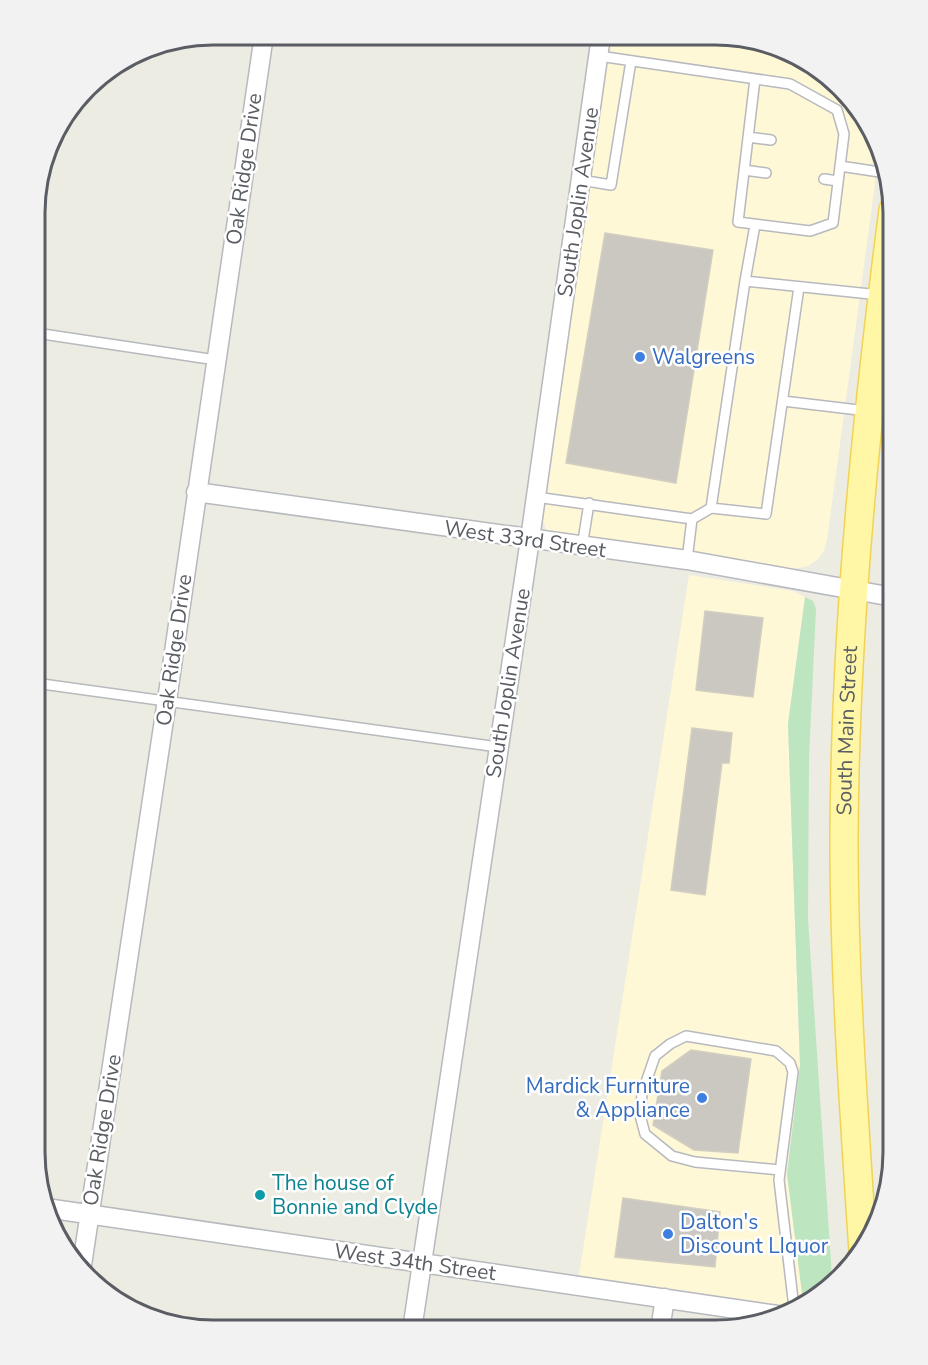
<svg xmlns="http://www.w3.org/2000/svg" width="928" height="1365" viewBox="0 0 928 1365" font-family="'Nunito Sans',sans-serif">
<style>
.commercial{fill:#fef8d6}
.green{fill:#bde5c0}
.building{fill:#cac8c1;stroke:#d2cec0;stroke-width:1.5}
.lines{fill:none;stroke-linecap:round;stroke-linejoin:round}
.service-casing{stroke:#b7b9be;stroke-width:12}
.minor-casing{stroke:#b7b9be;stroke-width:21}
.primary-casing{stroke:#f2d256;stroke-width:30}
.service{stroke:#fff;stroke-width:9}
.minor{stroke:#fff;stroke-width:18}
.primary{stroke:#fff7a5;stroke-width:27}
.shop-dot{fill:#3f7fe0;stroke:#fff;stroke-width:2}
.culture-dot{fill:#0f9aa8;stroke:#fff;stroke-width:2}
.labels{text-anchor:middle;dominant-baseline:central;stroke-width:5;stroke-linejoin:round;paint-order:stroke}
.street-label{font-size:21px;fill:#5a5d63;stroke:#fff}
.shop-label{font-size:21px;fill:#366cbe;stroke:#fff;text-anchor:start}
.culture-label{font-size:21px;fill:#0d838f;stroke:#fff;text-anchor:start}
.rim{fill:none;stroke:#5a5d63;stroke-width:3}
</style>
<rect width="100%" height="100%" fill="#edece2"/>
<path class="commercial" d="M611,36H739L824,71L879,143L874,191L827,540L824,551L817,560L808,566L794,569L558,536L547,531L543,521Z
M689,575L793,591L805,597L788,724L800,1065L787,1174L803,1301L796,1307L579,1275Z"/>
<path class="green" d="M805,597L813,601L816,609L809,758L808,919L832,1277L803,1301L787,1174L800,1065L788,724Z"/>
<path class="building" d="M605,233L713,250L676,483L566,463Z
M705,611L763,618L753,697L696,690Z
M692,728L732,733L729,763H722L705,895L671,890Z
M691,1050L751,1059L738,1153L694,1150L653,1125L662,1071Z
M623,1198L720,1212L715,1267L615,1257Z"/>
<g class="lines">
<g class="service-casing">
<path id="service" d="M599,56L790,84L837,110L844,134L833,223L810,231L738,222L755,79
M748,137L771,140
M840,166L886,173
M744,170L766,173
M824,179L838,181
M581,180L611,185L631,61
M745,281L755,225
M36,333L216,360
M783,401L867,411
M536,497L692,519
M711,508L766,514L799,287
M582,547L589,503
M687,560L692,519L711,508L745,281L880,295
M35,683L498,747
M780,1170L695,1162L672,1156L645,1134L640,1115L642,1094L655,1056L670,1044L686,1036L776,1051L790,1063L793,1072L779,1180L794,1308"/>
</g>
<g class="minor-casing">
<path id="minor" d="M196,492L687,560L893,597
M46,1208L784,1316
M82,1265L167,700L264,35
M412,1330L530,539L601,36
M660,1330L665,1298"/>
</g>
<g class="primary-casing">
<g id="primary">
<path id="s1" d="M863,1252C854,1114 844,976 844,838C845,628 866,418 893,210"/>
</g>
</g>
<use href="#service" class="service"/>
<use href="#minor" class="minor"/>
<use href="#primary" class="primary"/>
</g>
<g class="shop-dot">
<circle cx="640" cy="357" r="6"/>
<circle cx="702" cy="1098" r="6"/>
<circle cx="668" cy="1234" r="6"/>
</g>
<circle class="culture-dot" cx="260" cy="1195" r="6"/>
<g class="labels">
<g class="street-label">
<text transform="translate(244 169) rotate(-82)">Oak Ridge Drive</text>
<text transform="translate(578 202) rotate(-82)">South Joplin Avenue</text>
<text transform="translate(525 539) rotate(8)">West 33rd Street</text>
<text transform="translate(174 650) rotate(-82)">Oak Ridge Drive</text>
<text transform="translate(508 683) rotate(-81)">South Joplin Avenue</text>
<text stroke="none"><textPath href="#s1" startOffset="522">South Main Street</textPath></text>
<text transform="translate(102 1130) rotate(-81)">Oak Ridge Drive</text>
<text transform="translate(415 1262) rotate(8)">West 34th Street</text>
</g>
<g class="shop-label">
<text x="652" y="357">Walgreens</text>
<text x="690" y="1086" text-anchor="end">Mardick Furniture<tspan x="690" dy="24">&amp; Appliance</tspan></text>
<text x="680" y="1222">Dalton's<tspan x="680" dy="24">Discount LIquor</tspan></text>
</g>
<g class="culture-label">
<text x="272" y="1183">The house of<tspan x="272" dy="24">Bonnie and Clyde</tspan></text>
</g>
</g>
<path d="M0 0H928V1365H0ZM213 45H715A168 168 0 0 1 883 213V1152A168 168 0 0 1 715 1320H213A168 168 0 0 1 45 1152V213A168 168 0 0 1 213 45Z" fill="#f2f2f3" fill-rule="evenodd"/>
<path class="rim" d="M213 45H715A168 168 0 0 1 883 213V1152A168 168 0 0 1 715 1320H213A168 168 0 0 1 45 1152V213A168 168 0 0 1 213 45Z"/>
</svg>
